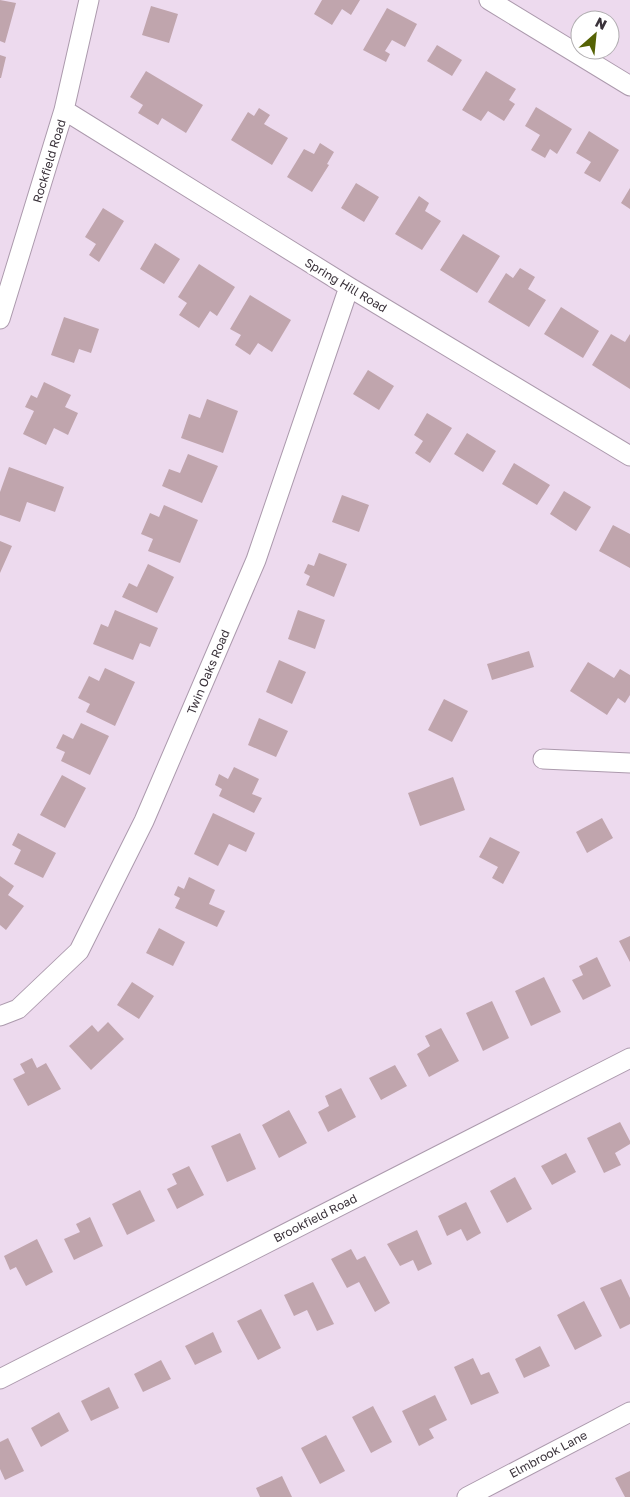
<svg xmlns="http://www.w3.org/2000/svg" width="630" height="1497" viewBox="0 0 630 1497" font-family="'Golos Text',sans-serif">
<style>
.building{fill:#c0a5ad}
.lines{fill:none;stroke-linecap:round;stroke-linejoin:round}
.street-casing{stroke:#ac9aad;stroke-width:21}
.street{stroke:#fff;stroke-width:19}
.labels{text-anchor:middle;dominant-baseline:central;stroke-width:5;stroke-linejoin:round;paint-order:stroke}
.street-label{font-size:12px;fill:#3a323a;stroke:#fff}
</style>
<rect width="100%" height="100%" fill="#eddaee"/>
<path class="building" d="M0,0L16,3L5,43L0,41Z
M322,0H360L351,15L342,9L332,25L314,14Z
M151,6L178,14L169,43L142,35Z
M387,8L417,24L405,47L392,40L385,51L390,54L386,62L363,50Z
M437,45L462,60L452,76L427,61Z
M0,55L6,57L1,78H0Z
M146,71L203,105L186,133L162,118L158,125L138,113L143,105L130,97Z
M486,71L516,89L509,100L515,104L504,121L488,111L481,121L462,110Z
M536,107L572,129L557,154L550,149L545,158L531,150L540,135L525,126Z
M259,108L270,115L264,124L288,138L272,165L231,140L248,112L254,116Z
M589,131L619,150L600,182L584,173L591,162L576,153Z
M320,143L334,152L327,164L329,165L312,192L287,177L304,149L314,154Z
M356,183L379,197L364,222L341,208Z
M630,188V209L621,203Z
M419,196L429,203L425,211L441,221L422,250L395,234Z
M103,208L124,221L99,262L89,255L96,244L85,237Z
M463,234L500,256L477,293L440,270Z
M155,243L180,259L164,284L140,269Z
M199,264L235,287L217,316L210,311L199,328L179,315L187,303L178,297Z
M520,268L535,277L528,289L546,300L529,327L488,302L506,273L513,278Z
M250,295L291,320L272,352L258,343L250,355L235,345L241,335L230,329Z
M561,307L599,331L583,358L544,334Z
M64,317L99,329L91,353L79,349L74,363L51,355Z
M611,334L625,342L630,334V389L592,365Z
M368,370L394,386L379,410L353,394Z
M44,382L71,395L65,407L78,413L68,435L54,428L46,445L23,434L34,411L25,407L31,395L37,398Z
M207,399L238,411L223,453L181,438L189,414L200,418Z
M427,413L452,428L430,463L415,453L423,441L414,435Z
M467,433L496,451L483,472L454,454Z
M188,454L218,466L202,503L162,486L169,469L180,473Z
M514,463L550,485L537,505L502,484Z
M9,467L64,487L55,512L27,502L20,522L0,515V492Z
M564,491L591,507L576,531L550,514Z
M342,495L369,505L359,532L332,522Z
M164,505L198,520L180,563L148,551L153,539L141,534L150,513L159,517Z
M613,525L630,534V568L599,551Z
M0,541L12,546L0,573Z
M319,553L347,564L334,597L306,585L310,576L304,573L308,564L314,566Z
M148,564L174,577L157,613L122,597L129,583L137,587Z
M115,610L158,628L150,647L140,643L133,660L93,644L101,624L108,627Z
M298,610L325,620L315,649L288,639Z
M529,651L534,667L492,680L487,664Z
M279,660L306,672L292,704L266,692Z
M588,662L614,678L620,669L630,675V695L625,703L618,698L607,715L570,691Z
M105,668L135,682L115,726L86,712L90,704L78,698L89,676L99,681Z
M444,699L468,711L452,742L428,730Z
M259,718L288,731L276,757L248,745Z
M81,723L109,736L90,775L61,761L65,752L56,748L63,734L73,739Z
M234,767L259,779L252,794L262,798L254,813L219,796L222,789L215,785L219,774L228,779Z
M62,775L86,788L65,828L40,815Z
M453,777L465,810L420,826L408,793Z
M213,813L255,833L246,852L229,844L218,866L194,854Z
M602,818L613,838L587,853L576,832Z
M18,833L56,853L43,878L14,864L21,850L12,845Z
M490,837L520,852L503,884L492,878L498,867L479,857Z
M0,876L14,886L8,895L24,906L6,930L0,925Z
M189,877L215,890L209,904L225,911L217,927L175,908L180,898L174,895L178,886L184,889Z
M159,928L185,942L173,966L146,953Z
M630,936V962L619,941Z
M597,957L611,986L583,1000L572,980L583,975L579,966Z
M544,977L561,1012L531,1026L515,991Z
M132,982L154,996L139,1019L117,1005Z
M492,1001L509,1038L483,1051L466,1013Z
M108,1022L124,1039L91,1070L69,1046L92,1025L98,1032Z
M441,1028L459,1061L429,1077L417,1054L430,1046L425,1036Z
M32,1058L37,1068L46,1063L61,1089L28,1106L13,1079L25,1073L20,1064Z
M395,1065L407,1086L381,1100L369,1078Z
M341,1088L356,1117L328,1132L318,1112L329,1106L325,1096Z
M289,1110L307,1143L279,1158L262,1125Z
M620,1122L630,1141V1144L615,1153L621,1165L604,1173L587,1138Z
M240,1133L256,1169L227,1182L211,1146Z
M566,1153L576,1172L552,1185L541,1166Z
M189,1166L204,1195L177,1209L167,1189L177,1184L172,1174Z
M515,1177L532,1209L507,1223L490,1191Z
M140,1190L155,1221L127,1235L112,1204Z
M466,1202L481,1233L467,1241L461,1229L447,1236L438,1216Z
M90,1217L103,1246L74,1260L64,1239L80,1232L76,1224Z
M417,1230L432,1264L418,1271L413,1260L400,1266L387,1244Z
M37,1239L53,1272L26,1286L16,1267L10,1270L4,1256Z
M351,1249L357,1260L365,1256L390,1303L375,1312L359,1282L347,1288L331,1259Z
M621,1279L630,1298V1324L620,1329L600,1288Z
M313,1282L334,1324L317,1331L307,1310L294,1316L284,1295Z
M584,1301L602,1336L575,1350L557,1315Z
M261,1309L281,1348L258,1360L237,1321Z
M213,1332L222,1352L195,1365L185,1346Z
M540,1346L550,1366L524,1378L515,1359Z
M473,1358L481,1375L489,1372L499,1393L471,1405L454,1367Z
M161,1360L171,1379L143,1392L134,1374Z
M109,1387L119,1408L91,1421L81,1401Z
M435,1395L447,1420L429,1429L434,1438L419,1446L402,1411Z
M373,1406L392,1442L371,1453L352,1417Z
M59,1412L69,1431L41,1447L31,1428Z
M326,1435L345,1471L320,1484L301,1448Z
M8,1438L24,1471L5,1480L0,1469V1442Z
M630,1471V1497H625L615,1478Z
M282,1476L292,1497H260L256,1488Z"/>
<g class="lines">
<g class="street-casing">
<path id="street" d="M489,0L630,86
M64,110L349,287L630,456
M0,319L64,110L89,0
M543,759L630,763
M0,1016L18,1009L79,951L144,821L256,560L349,287
M0,1379L630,1058
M467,1497L630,1412"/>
</g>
<use href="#street" class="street"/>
</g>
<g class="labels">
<g class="street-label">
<text transform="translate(49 161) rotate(-73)">Rockfield Road</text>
<text transform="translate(346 285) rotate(31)">Spring Hill Road</text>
<text transform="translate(208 672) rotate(-67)">Twin Oaks Road</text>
<text transform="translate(315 1218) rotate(-27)">Brookfield Road</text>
<text transform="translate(548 1454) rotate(-28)">Elmbrook Lane</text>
</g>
</g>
<g transform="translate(595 35) rotate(27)"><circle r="24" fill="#ffffff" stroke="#b0adb0"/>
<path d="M0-4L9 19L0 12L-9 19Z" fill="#556204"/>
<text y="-8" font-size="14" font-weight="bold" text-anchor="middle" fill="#3a323a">N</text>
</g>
</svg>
